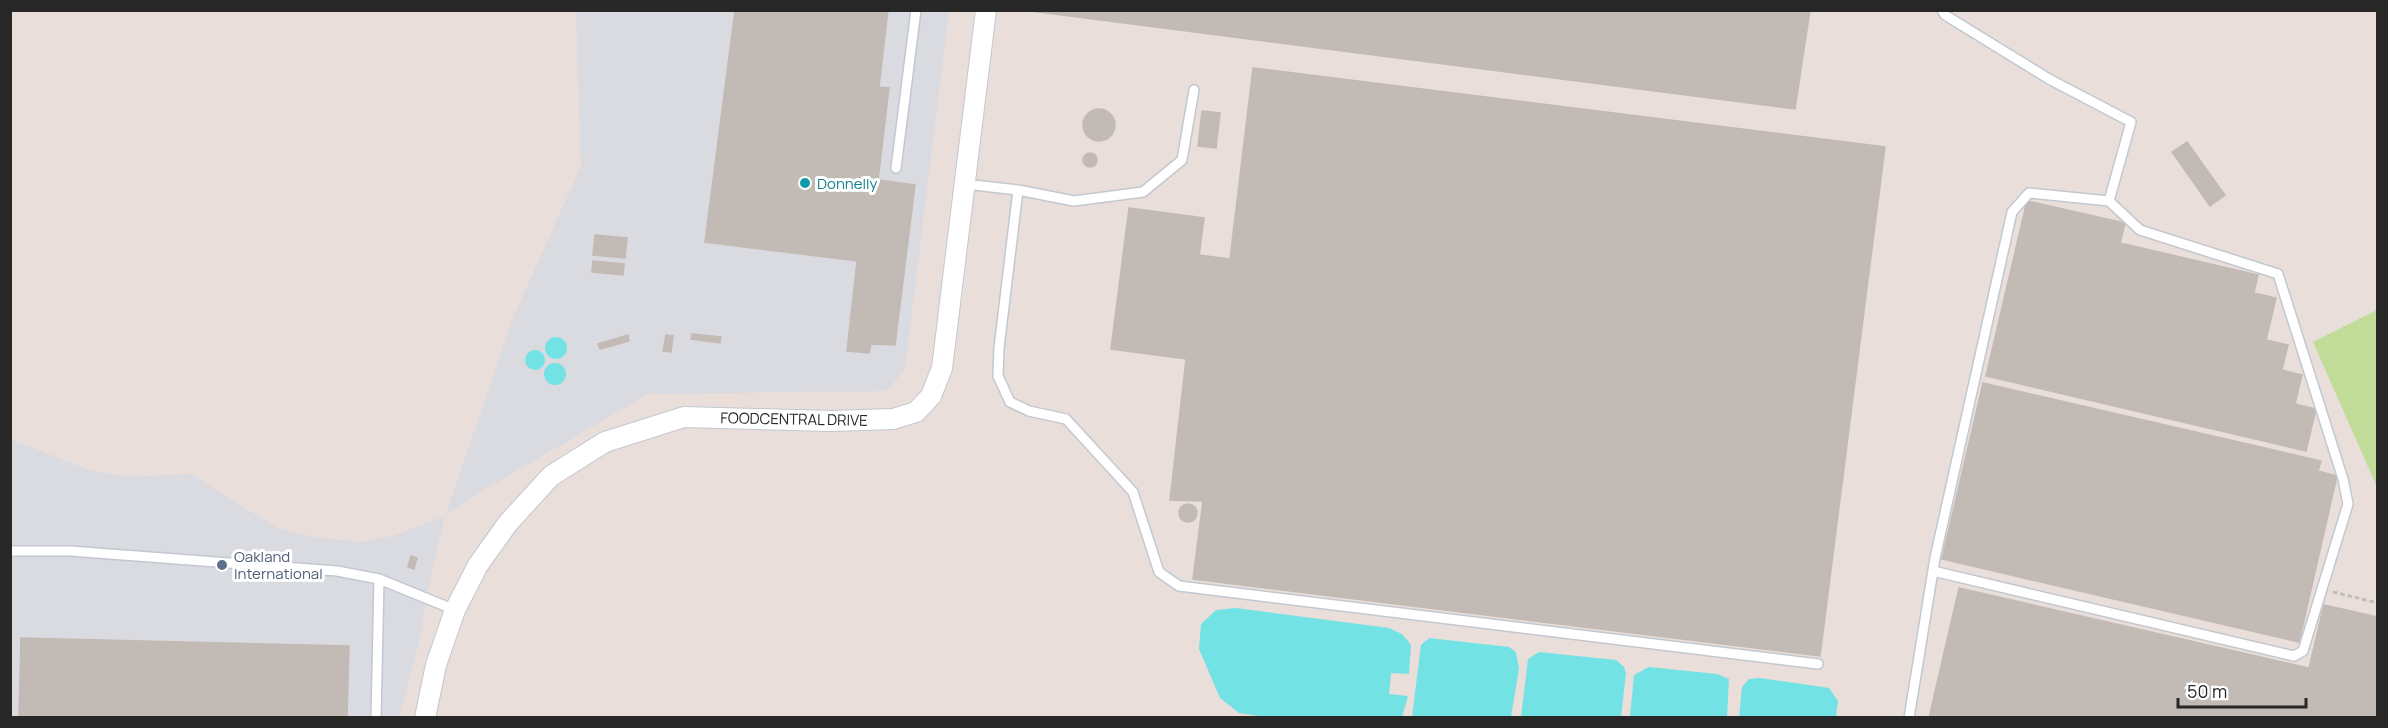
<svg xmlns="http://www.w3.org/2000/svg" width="2388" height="728" viewBox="0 0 2388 728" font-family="Manrope,sans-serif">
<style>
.industrial{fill:#dadae1}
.green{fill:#c1dc99}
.water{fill:#73e2e4}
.building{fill:#c1bab5;stroke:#c3bab3;stroke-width:1.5}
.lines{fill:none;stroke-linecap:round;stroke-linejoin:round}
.service-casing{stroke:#c2c8d0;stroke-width:12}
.minor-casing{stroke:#c2c8d0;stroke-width:22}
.path{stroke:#bebebe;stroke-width:3;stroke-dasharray:4.5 3;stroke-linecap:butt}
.service{stroke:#fff;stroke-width:9}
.minor{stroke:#fff;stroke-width:20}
.culture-dot{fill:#0f9aa8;stroke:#fff;stroke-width:2}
.service-dot{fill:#5c6f8a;stroke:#fff;stroke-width:2}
.labels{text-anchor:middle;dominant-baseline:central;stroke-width:6;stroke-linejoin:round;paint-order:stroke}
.culture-label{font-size:15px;fill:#0d838f;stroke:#fff;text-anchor:start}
.street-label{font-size:15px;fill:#272727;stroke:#fff}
.service-label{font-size:15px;fill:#4e5e75;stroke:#fff;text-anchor:start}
</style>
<rect width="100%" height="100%" fill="#e9ded9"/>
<path class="industrial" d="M576,11H949L905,369L887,391L648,394L472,497L445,516L428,587L420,639L399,717H11L10,439L87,469L126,477L191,474L277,528L314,537L360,542L393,536L445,516L514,316L581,166Z"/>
<path class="green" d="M2377,310V487L2313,342Z"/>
<path class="water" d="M545 348a11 11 0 1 1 22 0a11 11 0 1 1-22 0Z
M525 360a10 10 0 1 1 20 0a10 10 0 1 1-20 0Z
M544 374a11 11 0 1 1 22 0a11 11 0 1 1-22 0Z
M1236,608L1389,628L1402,634L1411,645L1409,674L1391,673L1389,694L1408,696L1402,717L1272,718L1239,713L1220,698L1199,649L1201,624L1216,610Z
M1429,638L1509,647L1516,652L1519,669L1511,717H1412L1421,645Z
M1539,652L1616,660L1624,667L1626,673L1621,717H1521L1528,659Z
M1649,667L1717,674L1729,679L1727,717H1630L1634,675Z
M1760,678L1829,688L1838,701L1836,717H1739L1742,687L1749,679Z"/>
<path class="building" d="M735,10H888L879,87L889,88L878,180L915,185L895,345L871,344L869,353L847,351L857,261L705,242Z
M1023,10H1810L1795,109Z
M1253,68L1885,147L1820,656L1193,579L1203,501L1170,500L1186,359L1199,255L1230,259Z
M1083 125a16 16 0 1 1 32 0a16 16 0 1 1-32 0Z
M1202,111L1220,113L1216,148L1198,146Z
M2187,142L2225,195L2210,206L2172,152Z
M1083 160a7 7 0 1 1 14 0a7 7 0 1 1-14 0Z
M2027,201L2125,223L2120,243L2258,275L2254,293L2276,298L2266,340L2288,345L2282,370L2302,375L2295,404L2316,409L2306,451L1986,376Z
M1129,208L1204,218L1186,359L1111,349Z
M595,235L627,238L625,258L593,255Z
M593,261L624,264L623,275L592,272Z
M692,334L721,337L720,343L691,339Z
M628,335L629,341L600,349L598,344Z
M666,335L673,336L671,352L663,351Z
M1983,383L2321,461L2318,471L2337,476L2299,642L1942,559Z
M1179 513a9 9 0 1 1 18 0a9 9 0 1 1-18 0Z
M411,556L417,558L414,569L408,567Z
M1959,588L2309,668L2324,605L2378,617V718H1929Z
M21,638L349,646L347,718H19Z"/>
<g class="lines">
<g class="service-casing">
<path id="service" d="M1942,10L1945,15L2049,79L2131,122L2109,201
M896,168L916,10
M965,184L1018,190L999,348L998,376L1010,402L1029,411L1066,419L1133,492L1159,572L1179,586L1818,664
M1018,190L1074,201L1143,192L1182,160L1194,90
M10,551H70L337,571L379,579L455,610
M376,718L379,579
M1909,718L1935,558L2012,212L2029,193L2109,201L2140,230L2278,274L2343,479L2348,504L2303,651L2294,656L1933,571"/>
</g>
<g class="minor-casing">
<path id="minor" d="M425,718L436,665L455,610L478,565L508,523L551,476L605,442L684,417L831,421L893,419L916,412L931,396L942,368L986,10"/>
</g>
<path class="path" d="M2333,592L2378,603"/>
<use href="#service" class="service"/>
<use href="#minor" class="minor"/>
</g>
<circle class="culture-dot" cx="805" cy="183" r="6"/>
<circle class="service-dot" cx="222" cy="565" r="6"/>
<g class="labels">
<g class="culture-label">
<text x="817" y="183">Donnelly</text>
</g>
<g class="street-label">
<text transform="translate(794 419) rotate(1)">FOODCENTRAL DRIVE</text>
</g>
<g class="service-label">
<text x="234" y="556">Oakland<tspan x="234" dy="17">International</tspan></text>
</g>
</g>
<rect width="2388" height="728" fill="none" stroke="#272727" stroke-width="24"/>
<path d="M2178 698v9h128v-9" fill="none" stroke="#272727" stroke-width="3"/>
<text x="2187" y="698" font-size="18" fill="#272727" stroke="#ffffff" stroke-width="4.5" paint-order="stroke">50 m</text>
</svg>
